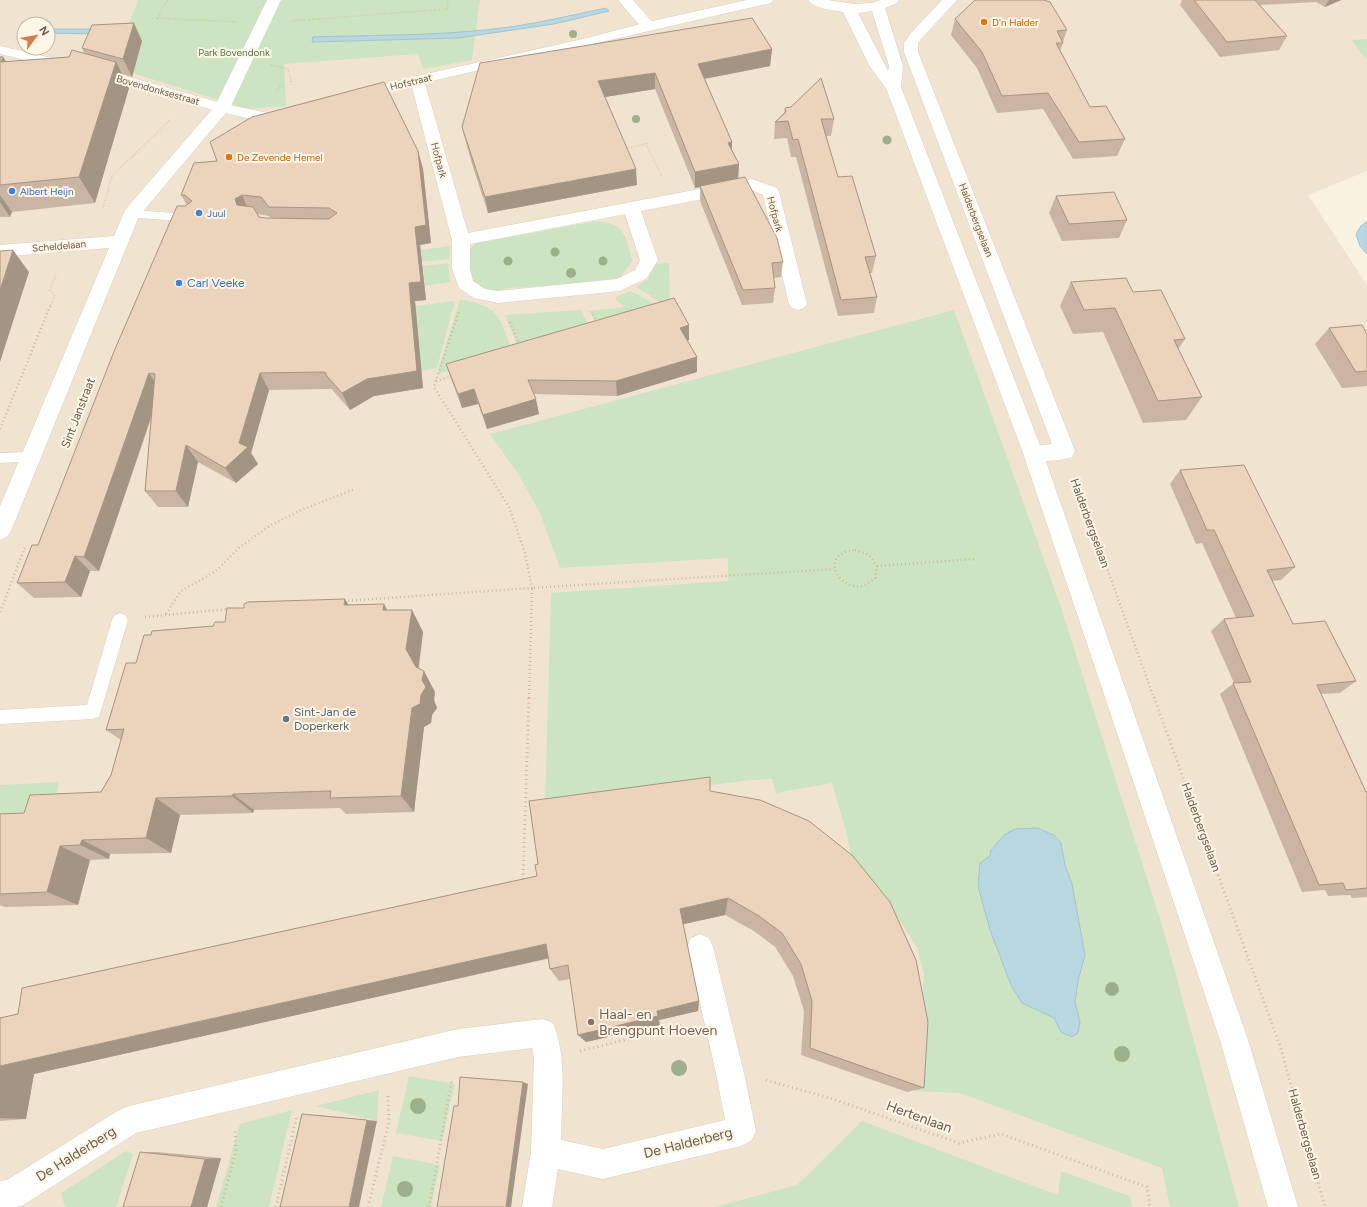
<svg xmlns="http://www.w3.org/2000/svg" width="1367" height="1207" viewBox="0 0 1367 1207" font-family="Figtree,sans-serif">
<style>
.residential{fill:#f0e4d0;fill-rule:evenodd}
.green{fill:#cde4c2}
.water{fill:#b8d7e0;stroke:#a0c4d0}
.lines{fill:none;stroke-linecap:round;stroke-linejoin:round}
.lane-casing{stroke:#dccfbe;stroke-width:1}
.street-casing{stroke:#dccfbe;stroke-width:1}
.secondary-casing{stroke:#ddceba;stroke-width:1}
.path-far2{stroke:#cfb6a0;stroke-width:2;stroke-dasharray:0.5 2;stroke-linecap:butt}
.path-far1{stroke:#cfb6a0;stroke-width:2.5;stroke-dasharray:1 3;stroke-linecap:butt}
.path{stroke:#cfb6a0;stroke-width:3;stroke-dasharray:1 3.5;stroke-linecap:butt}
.lane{fill:#fff;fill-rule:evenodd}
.street{fill:#fff;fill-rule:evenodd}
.secondary{fill:#fff;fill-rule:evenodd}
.tree{fill:#9daf8c}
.wall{fill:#cab5a2;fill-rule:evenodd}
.shaded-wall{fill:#a49484}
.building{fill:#ebd3bc;stroke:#a49484;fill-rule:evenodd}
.food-dot{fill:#e8710a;stroke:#fdf6e6;stroke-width:1.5}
.shop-dot{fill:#3f7fe0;stroke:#fdf6e6;stroke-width:1.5}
.worship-dot{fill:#6b7280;stroke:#fdf6e6;stroke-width:1.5}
.education-dot{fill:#8d6e63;stroke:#fdf6e6;stroke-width:1.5}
.labels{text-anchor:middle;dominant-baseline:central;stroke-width:4;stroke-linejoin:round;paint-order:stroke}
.far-food-label{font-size:10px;fill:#c56008;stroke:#fdf6e6;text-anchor:start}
.far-park-label{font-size:10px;fill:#527847;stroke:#fdf6e6}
.far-street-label{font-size:10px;fill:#6d5a4b;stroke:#fdf6e6}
.far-shop-label{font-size:10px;fill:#366cbe;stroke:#fdf6e6;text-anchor:start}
.shop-label{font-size:12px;fill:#366cbe;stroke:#fdf6e6;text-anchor:start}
.street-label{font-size:12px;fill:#6d5a4b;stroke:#fdf6e6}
.worship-label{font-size:12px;fill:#5b616d;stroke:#fdf6e6;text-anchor:start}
.near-education-label{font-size:14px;fill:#785e54;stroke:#fdf6e6;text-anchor:start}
.near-street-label{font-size:14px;fill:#6d5a4b;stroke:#fdf6e6}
</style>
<rect width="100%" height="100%" fill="#f9f2e1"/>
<path class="residential" d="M0,0H1367V171L1308,195L1367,285V1207H0ZM24,24H48V48H24Z"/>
<path class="green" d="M137,0H480L472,60L424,69L417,54L284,64L286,106L248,109L110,66L138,2Z
M1367,39V60L1351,40Z
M596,221C625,223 626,236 632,261L619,279L602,283L508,288C485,296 485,293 466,281L467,252L476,243Z
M450,246L449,259L422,262L421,250Z
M448,263L450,282L425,286L423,266Z
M669,263L670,307L636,287L648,279L654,264Z
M631,291L664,309L599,327L589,311L626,307L617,301L616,297Z
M460,299C502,308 498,315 513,352L437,374Z
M455,301L437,368L421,371L415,306Z
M581,310L590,329L519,350L505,315Z
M954,310L1061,607L1097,721L1165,935L1239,1207H1170L1162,1168L960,1093L915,1091L924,975L917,948L881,891L853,868L847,835L832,783L776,793L772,779L751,780L545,807L551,593L728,581V558L560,568L540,513L518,474L490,434Z
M59,782L55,805L25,822L0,907V785Z
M409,1076L455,1084L442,1141L396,1133Z
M379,1090L377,1121L316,1106Z
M292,1110L269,1207H216L240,1124Z
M862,1121L1058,1195L1061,1171L1130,1196L1132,1207H715L797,1185Z
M126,1151L133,1154L116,1207H65L61,1193Z
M393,1156L440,1165L431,1207H381Z"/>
<path class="water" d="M606,8L609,11L554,24L458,38L312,42L313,37C373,35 433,36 493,29C531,25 568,16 606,8Z
M48,29H99L96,34L48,33Z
M1367,221V254L1360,246L1356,234L1361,226Z
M1037,828L1054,835L1061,843L1065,865L1072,884L1085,955L1078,981L1075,1002L1080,1022L1078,1033L1072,1037L1061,1032L1054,1018L1022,1003L1011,985L990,930L978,886L980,863L990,856L991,850L1004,835L1015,829Z"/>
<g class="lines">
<g class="lane-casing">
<path id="lane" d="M131,210L191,214L197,218L191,222L127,217L125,214Z
M30,452L35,453L37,457L35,461L0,463V453Z
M120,613L125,615L128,620L99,717L93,719L0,724V710L87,705L112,620L115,615Z"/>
</g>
<g class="street-casing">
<path id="street" d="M267,0H281L230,108L139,216L11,531L7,537L0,540V506L109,248L0,257V245L114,236L125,210L215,106Z
M618,0H633L653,23L655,26L653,29H643Z
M942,0H957L921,39L918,43V52L1075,451L1072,457C1059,461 1039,463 1026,459L1023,453L1026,447L1052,444L904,52V43L911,33Z
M417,76L422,77L424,80L468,233L752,179L777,188L779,192L807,304L804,308L798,310L792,308L789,304L763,195L751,190L641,211L658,260L647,278L620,291L498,303L474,298L459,288L452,269V240L410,80L412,77ZM625,214L640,260L635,270L617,279L498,291L485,289L473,281L470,269V244Z
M700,934L709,938L713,947L744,1073L756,1131L751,1141L741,1146L603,1179L558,1169L552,1207H522L531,1152L534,1059L532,1048L458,1057L136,1133L23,1205L17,1207H0V1181L7,1180L119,1110L129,1106L458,1029L543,1019L553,1023C568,1059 561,1102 561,1140L603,1149L725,1120L716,1073L687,947L691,938Z"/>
</g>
<g class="secondary-casing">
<path id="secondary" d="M747,0H773L771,3L766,4L419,84L358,101L353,99L350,96L353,93L417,76L587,38L648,22Z
M808,0H828L854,4L872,3L881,0H899L897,3L885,8L903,66L901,87L1043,453L1248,1040L1298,1207H1268L1220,1040L1023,453L886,88L870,67L843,12C834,10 814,9 808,0ZM872,11L889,66L888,71L858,13Z
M0,46L104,70L225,104L268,113L288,109L293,111L296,114L293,117L268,123L217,111L95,77L0,54Z"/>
</g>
<path class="path-far2" d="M167,0L158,18L236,22
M292,21L447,9L448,0
M271,65L288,69L291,82
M276,91L283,84
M624,149L646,144L662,177
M103,208L112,176L171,119
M651,297L663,303
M51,305L55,295L50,290L57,272"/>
<path class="path-far1" d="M593,314L598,324
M510,322L520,345
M436,381L453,376
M0,429L51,304
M1083,502L1154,698
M855,550L869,555L877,566L875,578C872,580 868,584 865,585C845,593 822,564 843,553C846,551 851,551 855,550Z
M877,566L975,559
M344,601L532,588L525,553L509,507L434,387L459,311
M0,612L25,547
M166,614L181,591L216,571L240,547L271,525L301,510L355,489
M145,617L229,609
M529,698L532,588L834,569"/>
<path class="path" d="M1154,697L1281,1049L1325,1207
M523,879L529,697
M580,1051L684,1025
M766,1080L833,1099L959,1143L1001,1134L1147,1187L1150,1207
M221,1207L236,1151L235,1129
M276,1207L297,1115
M368,1207L389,1122L388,1094
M429,1207L452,1079"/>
<use href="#lane" class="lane"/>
<use href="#street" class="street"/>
<use href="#secondary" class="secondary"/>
</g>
<g class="tree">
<circle cx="573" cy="34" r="4"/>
<circle cx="636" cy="119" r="4"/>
<circle cx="887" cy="140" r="4.5"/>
<circle cx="555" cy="252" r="4.5"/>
<circle cx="508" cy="261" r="4.5"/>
<circle cx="603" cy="261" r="4.5"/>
<circle cx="571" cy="273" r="5"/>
<circle cx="1112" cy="989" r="7"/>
<circle cx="1122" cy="1054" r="8"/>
<circle cx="679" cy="1068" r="8"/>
<circle cx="418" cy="1106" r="8"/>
<circle cx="405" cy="1189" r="8"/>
</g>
<path class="wall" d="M1182,0H1341L1325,7L1316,2L1260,5L1287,36L1279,50L1220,57L1180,5Z
M752,18L772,49L770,66L704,79L732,142V150L739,164L738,179L783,262L781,277L773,278L775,288L773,303L742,305L700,201V187L695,188L655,89L605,97L637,185L488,213L472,164L466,143L462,127Z
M955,19L1067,30L1060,51L1090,107L1125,139L1117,156L1073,159L1043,109L997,113L977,68L951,35Z
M142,41L132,77L122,74L129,88L95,203L12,212L10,217H0V57H3L6,62L69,57L85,54L82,48Z
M785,108L834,119L831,136H826L838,177L876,256L872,273H870L877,297L874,313L838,316L796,157H791L787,138L774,139L775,122L784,113Z
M418,151L423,169L431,243L420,245L426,300L415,301L423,388L374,396L350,410L334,392L332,389H331L269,390L251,453L258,464L236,483L198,462L188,507H158L145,491L152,416L99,571H90L81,597L34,598L17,583L38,545L185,206L187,205L181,195ZM258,214L269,216L271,218H265L259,217Z
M1056,196L1127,220L1119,238L1062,241L1049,213Z
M1071,282L1133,292L1185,339L1178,349L1202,397L1186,420L1143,423L1103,332L1073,334L1060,306Z
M689,325V340L687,341L697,372L617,396L534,394L539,414L487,429L478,404L462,408L451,379L446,364Z
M1329,328L1367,334V386L1342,388L1315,344Z
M1180,470L1295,567L1281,580L1272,581L1293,624L1356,681L1340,693L1321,694L1366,792H1367V897L1352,898L1350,895L1328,896L1325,890L1302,892L1220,694L1234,683L1211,631L1224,619L1236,618L1202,543L1196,544L1170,484Z
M349,605L387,610H412L423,632L419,668L435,692L434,700L437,708L432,715L431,723L424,727L414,812L346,814L340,808L254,810L253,813L180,815L171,853L110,854L109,859L90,860L78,905L5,907L0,905V814L24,813L101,792L111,775L121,740L106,730L136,663L151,635L213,626L225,622Z
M710,791L924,1088L907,1092L801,1055L804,1011L793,976L775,947L754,931L725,915L683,924L699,1001L698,1011L659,1020L660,1025L586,1042L570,979L559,981L550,969L548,958L34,1074L26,1119L0,1121V1018L18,1014L537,876L538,864Z
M140,1152H158L221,1158L207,1207H123Z"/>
<path class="shaded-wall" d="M1329,0H1341L1325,7Z
M134,23L142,41L132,77L123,59Z
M772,49L770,66L698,80V64Z
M3,57L20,83L1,62Z
M116,62L129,88L95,203L79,177Z
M655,73V89L599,98L598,81Z
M732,142L731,159L728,143Z
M418,151L423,169L431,243L420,245L426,300L415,301L423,388L374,396L350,410L342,393L409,283L415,227Z
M739,164L738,180L700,186V187L695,188V172Z
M636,169L637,185L488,213L485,197Z
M0,195L12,212L10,217L0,202Z
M242,195L250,214L243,218L235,199Z
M13,250L29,272L0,362V290Z
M689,325V340L680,343V328Z
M697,357V372L617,396L616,381Z
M149,373L160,390L99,571L84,557Z
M260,373L269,390L251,453L258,464L236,483L225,468L239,443Z
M474,389L478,404L462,408L458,394Z
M536,399L539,414L487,429L483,415Z
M186,445L198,462L188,507L176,491Z
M75,556L90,571L81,597L65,582Z
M345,599L359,622L344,605Z
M384,604L396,627L383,610Z
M412,610L423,632L418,671H424L435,692L434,700L437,708L432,715L431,723L424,727L414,812L401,796L406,649Z
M233,794L254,810L253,813L232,796Z
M156,798L180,815L171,853L146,838Z
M82,840L110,854L109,859L80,845Z
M60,846L90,860L78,905L47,892Z
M728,898L725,915L680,925V909Z
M546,944L555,957L34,1074L26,1119L0,1118V1066Z
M699,1001L698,1011L659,1020L657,1011Z
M658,1016L660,1025L586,1042L578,1035Z
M523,1082L528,1084L511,1207H506Z
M367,1120L377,1121L359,1207H349Z
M221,1158L207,1207H191L205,1159Z"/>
<path class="building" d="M975,0H1044L1050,2L1067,30L1057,31L1063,43H1056L1090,107L1106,106L1125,139L1079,142L1048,93L1002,96L982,52L955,19Z
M1194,0H1255L1287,36L1227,42Z
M752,18L772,49L698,64L732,142L728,143L739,164L695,172L655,73L598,81L636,169L485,197L469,148L462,127L480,63Z
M134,23L123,59L82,48L92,25Z
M72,50L116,62L79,177L0,185V57H3L1,62L69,57Z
M821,78L834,119H821L838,177L852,176L876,256L865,257L877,297L841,300L798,139L793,140L788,121L775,122L786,112L785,108L791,107Z
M384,82L418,151L426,225L415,227L421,282L409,283L417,371L367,379L342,393L326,375V373L323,372L260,373L239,443L248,447L225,468L186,445L176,491H145L155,374L149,373L84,557L75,556L65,582L17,583L32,545H38L115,349L177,206H185L192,201L185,195H181L194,163L217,161L210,142L252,117ZM242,195L261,197L269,207L329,208L337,213L329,219L265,218L259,217L253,207L237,205L235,199Z
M745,177L777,238L783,262L772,263L775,288L743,290L700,186Z
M1114,192L1127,220L1069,224L1056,196Z
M13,250L0,290V251Z
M1126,278L1133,292L1161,290L1185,339L1174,340L1202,397L1158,401L1115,308L1084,310L1071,282Z
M674,298L689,325L680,328L697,357L616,381L528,380L536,399L483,415L474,389L458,394L446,364Z
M1362,325L1367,334V371L1356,372L1329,328Z
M1244,465L1295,567L1267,570L1293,624L1325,621L1356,681L1317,685L1366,792H1367V888L1346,890L1343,883L1319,885L1233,683L1251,682L1224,619L1254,616L1214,530H1207L1180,470Z
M345,599L344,605L384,604L383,610H412L406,649L416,667L424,671L422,680L426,687L421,695L420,704L412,708L401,796L330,798L331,791L233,794L232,796L156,798L146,838L82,840L80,845L60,846L47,892L0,894V814L24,813L30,795L101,792L111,775L124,729L106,730L126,663H136L144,635H151L152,631L213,626L215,622H225L227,608H244V604L248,602Z
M710,777V791L760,800L809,821L853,856L890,902L916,960L928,1022L924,1088L810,1048L812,1001L801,964L782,933L759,916L728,898L680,909L699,1001L657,1011L658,1016L578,1035L568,965L550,969L546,944L0,1066V1018L18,1014L22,988L537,876L535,865L538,864L529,801Z
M460,1077L523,1082L506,1207H437L454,1106H458Z
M302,1114L367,1120L349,1207H280Z
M140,1152L205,1159L191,1207H123Z"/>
<g class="food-dot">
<circle cx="984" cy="22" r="4"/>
<circle cx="229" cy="157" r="4"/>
</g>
<g class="shop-dot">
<circle cx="12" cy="191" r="4"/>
<circle cx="199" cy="213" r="4"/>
<circle cx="179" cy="283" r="4"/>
</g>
<circle class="worship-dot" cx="286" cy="719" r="4"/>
<circle class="education-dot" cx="591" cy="1022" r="4"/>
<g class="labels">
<g class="far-food-label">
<text x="992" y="22">D'n Halder</text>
<text x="237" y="157">De Zevende Hemel</text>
</g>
<g class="far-park-label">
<text x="234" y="52">Park Bovendonk</text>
</g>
<g class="far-street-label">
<text transform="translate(411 82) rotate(-14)">Hofstraat</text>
<text transform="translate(158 90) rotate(16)">Bovendonksestraat</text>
<text transform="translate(439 160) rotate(75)">Hofpark</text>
<text transform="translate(775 214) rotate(75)">Hofpark</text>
<text transform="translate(976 220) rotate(69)">Halderbergselaan</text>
<text transform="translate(59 246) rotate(-5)">Scheldelaan</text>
</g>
<g class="far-shop-label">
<text x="20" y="191">Albert Heijn</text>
<text x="207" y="213">Juul</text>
</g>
<g class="shop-label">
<text x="187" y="283">Carl Veeke</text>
</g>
<g class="street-label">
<text transform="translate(78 413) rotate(-69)">Sint Janstraat</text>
<text transform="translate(1090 523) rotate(70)">Halderbergselaan</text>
<text transform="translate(1201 827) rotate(70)">Halderbergselaan</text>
<text transform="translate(1305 1134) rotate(74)">Halderbergselaan</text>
</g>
<g class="worship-label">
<text x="294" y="712">Sint-Jan de<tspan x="294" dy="14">Doperkerk</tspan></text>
</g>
<g class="near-education-label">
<text x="599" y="1014">Haal- en<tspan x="599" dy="16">Brengpunt Hoeven</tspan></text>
</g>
<g class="near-street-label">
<text transform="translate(919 1117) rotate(20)">Hertenlaan</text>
<text transform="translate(688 1143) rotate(-14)">De Halderberg</text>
<text transform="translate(76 1154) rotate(-32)">De Halderberg</text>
</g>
</g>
<g transform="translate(36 36) rotate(58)"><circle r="19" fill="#fdf6e6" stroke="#c3b8a8"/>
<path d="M0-3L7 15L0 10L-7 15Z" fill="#d77c52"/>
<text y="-6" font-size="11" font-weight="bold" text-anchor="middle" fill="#6d5a4b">N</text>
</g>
</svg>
